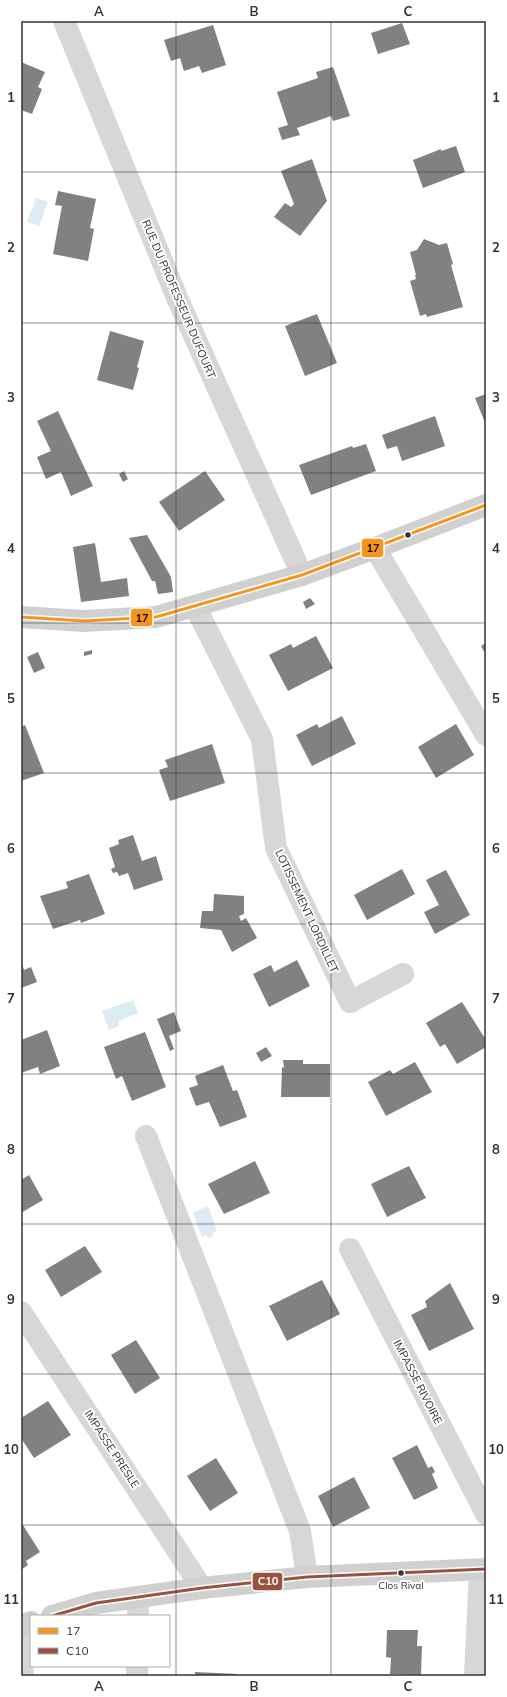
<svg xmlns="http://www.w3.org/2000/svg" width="507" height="1697" viewBox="0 0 507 1697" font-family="Mulish,sans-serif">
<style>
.water{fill:#ddebf3}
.building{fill:#818181}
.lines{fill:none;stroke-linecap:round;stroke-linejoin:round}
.lane{stroke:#d7d7d7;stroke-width:14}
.street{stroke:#d7d7d7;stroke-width:22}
.secondary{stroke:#d0d0d0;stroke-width:22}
.bus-1-casing{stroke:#fff;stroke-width:6}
.bus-2-casing{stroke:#fff;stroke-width:6}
.bus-1{stroke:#f7941d;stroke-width:3}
.bus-2{stroke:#965340;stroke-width:3}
.grid{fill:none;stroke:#333;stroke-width:1;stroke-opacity:0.55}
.bus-dot{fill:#333;stroke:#fff;stroke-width:1.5}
.labels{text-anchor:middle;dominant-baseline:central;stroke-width:4;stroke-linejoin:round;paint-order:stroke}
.bus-label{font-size:10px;fill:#333;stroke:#fff}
.street-label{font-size:11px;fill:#333;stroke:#fff}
.line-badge{stroke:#fff;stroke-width:1.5}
.badge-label{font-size:11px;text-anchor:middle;font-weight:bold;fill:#fff}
.pale-badge-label{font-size:11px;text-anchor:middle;font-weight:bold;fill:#111}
.neatline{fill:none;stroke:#333;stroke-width:1.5}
.grid-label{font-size:13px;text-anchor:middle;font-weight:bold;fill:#333}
</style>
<rect width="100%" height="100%" fill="#fff"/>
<path class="water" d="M36,198L48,202L39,226L27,222Z
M133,1000L138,1013L119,1021V1026L109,1030L102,1011Z
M208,1206L217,1231L213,1233L212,1237L209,1238L206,1235L202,1237L193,1213Z"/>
<path class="building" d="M402,23L410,44L378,54L371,33Z
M213,25L226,65L202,73L199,66L184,71L180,58L171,61L164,40Z
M21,62L45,72L38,87L42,89L32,114L21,110Z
M333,67L350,116L333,121L331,116L297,128L300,135L282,140L278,128L288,125L277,92L318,78L316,72Z
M456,146L465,172L423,188L413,160L441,149V151Z
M312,159L327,201L300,236L274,217L285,203L291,207L294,204L281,171Z
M58,191L96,199L90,228L94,229L88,261L53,254L62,206L55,205Z
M424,239L439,245L447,243L453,264L451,265L463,307L427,317L426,314L420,316L410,281L416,279L415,275H416L410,252L417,250Z
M317,314L337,363L305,376L285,326Z
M110,331L144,341L137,367L139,368L133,390L97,380Z
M486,394V425L475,398Z
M58,411L93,486L71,496L61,472L46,479L37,457L51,451L37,421Z
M435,416L445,446L402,461L397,446L387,449L382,435Z
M366,444L376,471L311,495L299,465L352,446L353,448Z
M124,471L128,479L123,482L119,474Z
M205,471L225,500L179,531L159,502Z
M147,535L171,577L173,592L158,594L155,581H152L129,538Z
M95,543L101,582L127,578L129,596L81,602L73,547Z
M310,598L315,604L306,609L303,602Z
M316,636L333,668L288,691L269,655L291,644L293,648Z
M486,643V655L481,646Z
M92,650V654L84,656V652Z
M38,652L45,668L34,673L27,657Z
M342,716L356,744L312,766L296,735L317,724L319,728Z
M456,724L474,755L436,778L418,747Z
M25,725L44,773L21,781V727Z
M212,744L225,783L170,801L159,770L168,767L165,760Z
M133,835L142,861L156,856L163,880L134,890L128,873L119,876L117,872L113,873L111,869L115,867L109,848L119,844L118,840Z
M402,869L415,894L367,920L354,895Z
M446,870L470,915L435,934L424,912L439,905L426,880Z
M89,874L105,914L81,923L80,920L53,929L40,896L68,888L66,882Z
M214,894L244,896V914L239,916L241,921L246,918L257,938L232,952L221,930L200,928L202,911H213Z
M297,960L310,986L269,1007L253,974L271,965L274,972Z
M21,961L24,970L31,967L37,982L21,988Z
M462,1002L486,1040V1047L457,1064L445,1044L440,1047L426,1023Z
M174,1012L181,1031L169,1036L174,1049L170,1051L157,1019Z
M47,1030L60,1066L40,1074L38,1067L21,1073V1040Z
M145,1032L166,1087L132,1101L122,1076L116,1079L104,1047Z
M266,1047L272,1056L261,1062L256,1053Z
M283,1060H303V1064H330V1097H281L282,1067L284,1068Z
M415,1062L432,1092L386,1116L368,1082L390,1070L393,1074Z
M223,1065L233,1091L237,1090L247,1117L220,1127L209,1102L196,1106L189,1088L198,1085L195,1076Z
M255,1161L270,1193L224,1214L208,1184Z
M409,1166L426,1198L387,1217L371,1184Z
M29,1175L43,1200L21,1213V1180Z
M85,1246L102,1272L61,1297L45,1270Z
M322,1280L340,1314L287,1341L269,1306Z
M450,1283L474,1329L429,1351L411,1315L427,1307L425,1301Z
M136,1340L160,1378L135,1394L111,1355Z
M48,1401L71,1435L34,1458L21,1438V1418Z
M417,1445L428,1468L432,1466L435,1472L432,1474L438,1488L414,1500L392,1458Z
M216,1458L238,1493L210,1511L187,1476Z
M354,1477L370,1508L333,1527L318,1496Z
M21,1522L40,1552L26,1561L28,1565L21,1570Z
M387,1630H418L417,1646H422L421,1675L390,1674L391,1658L386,1657Z
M195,1672L237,1674V1676H195Z"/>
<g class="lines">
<path class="lane" d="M22,1626L27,1676"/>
<path class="street" d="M64,21L178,300L302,575
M375,548L486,735
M195,606L262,739L276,848L350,1002L403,974
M146,1136L300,1531L307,1577
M350,1249L486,1514
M21,1312L202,1588
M138,1616V1597
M137,1676V1666
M475,1676L480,1570"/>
<path class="secondary" d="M21,617L84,621L156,617L302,575L375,548L486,505
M52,1616L96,1603L202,1588L307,1577L486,1569
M21,1626L31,1622"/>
<g class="bus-1-casing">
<path id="bus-1" d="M21,617L84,621L156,617L302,575L486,505"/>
</g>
<g class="bus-2-casing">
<path id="bus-2" d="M52,1616L96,1603L202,1588L307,1577L486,1569"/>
</g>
<use href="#bus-1" class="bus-1"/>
<use href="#bus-2" class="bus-2"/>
</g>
<path class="grid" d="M176,21V1676M331,21V1676M21,172H486M21,323H486M21,473H486M21,623H486M21,773H486M21,924H486M21,1074H486M21,1224H486M21,1374H486M21,1525H486"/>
<g class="bus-dot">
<circle cx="408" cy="535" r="3.5"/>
<circle cx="401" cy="1573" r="3.5"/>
</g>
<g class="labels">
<g class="bus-label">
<text x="401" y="1585">Clos Rival</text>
</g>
<g class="street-label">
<text transform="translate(179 299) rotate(67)">RUE DU PROFESSEUR DUFOURT</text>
<text transform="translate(307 911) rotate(65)">LOTISSEMENT LORDILLET</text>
<text transform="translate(418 1382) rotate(63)">IMPASSE RIVOIRE</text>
<text transform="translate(112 1449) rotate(57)">IMPASSE PRESLE</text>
</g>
</g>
<g class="line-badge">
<rect x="361" y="538" width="23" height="20" rx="4" fill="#f7941d"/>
<rect x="130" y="608" width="23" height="19" rx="4" fill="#f7941d"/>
<rect x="252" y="1572" width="31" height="19" rx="4" fill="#965340"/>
</g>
<g class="badge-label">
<text x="268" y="1585">C10</text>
</g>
<g class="pale-badge-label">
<text x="373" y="552">17</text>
<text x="142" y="622">17</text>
</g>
<rect width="507" height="1697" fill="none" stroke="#ffffff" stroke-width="44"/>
<rect x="30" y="1615" width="140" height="52" fill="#ffffff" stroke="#adadad"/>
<rect x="38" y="1628" width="20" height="6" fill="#f7941d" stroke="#adadad"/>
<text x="66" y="1635" font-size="12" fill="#333333">17</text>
<rect x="38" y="1648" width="20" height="6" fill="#965340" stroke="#adadad"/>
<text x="66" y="1655" font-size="12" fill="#333333">C10</text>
<rect x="22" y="22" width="463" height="1653" class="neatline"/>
<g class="grid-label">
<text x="99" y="16">A</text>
<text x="254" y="16">B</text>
<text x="408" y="16">C</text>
<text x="11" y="102">1</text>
<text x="496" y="102">1</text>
<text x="11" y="252">2</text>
<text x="496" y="252">2</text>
<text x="11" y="402">3</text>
<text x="496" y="402">3</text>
<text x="11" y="553">4</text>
<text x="496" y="553">4</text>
<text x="11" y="703">5</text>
<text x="496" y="703">5</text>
<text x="11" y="853">6</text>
<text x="496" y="853">6</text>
<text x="11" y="1003">7</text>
<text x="496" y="1003">7</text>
<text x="11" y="1154">8</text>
<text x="496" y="1154">8</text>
<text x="11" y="1304">9</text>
<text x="496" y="1304">9</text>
<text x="11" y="1454">10</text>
<text x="496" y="1454">10</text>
<text x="11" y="1604">11</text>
<text x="496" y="1604">11</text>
<text x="99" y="1691">A</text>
<text x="254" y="1691">B</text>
<text x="408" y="1691">C</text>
</g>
</svg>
